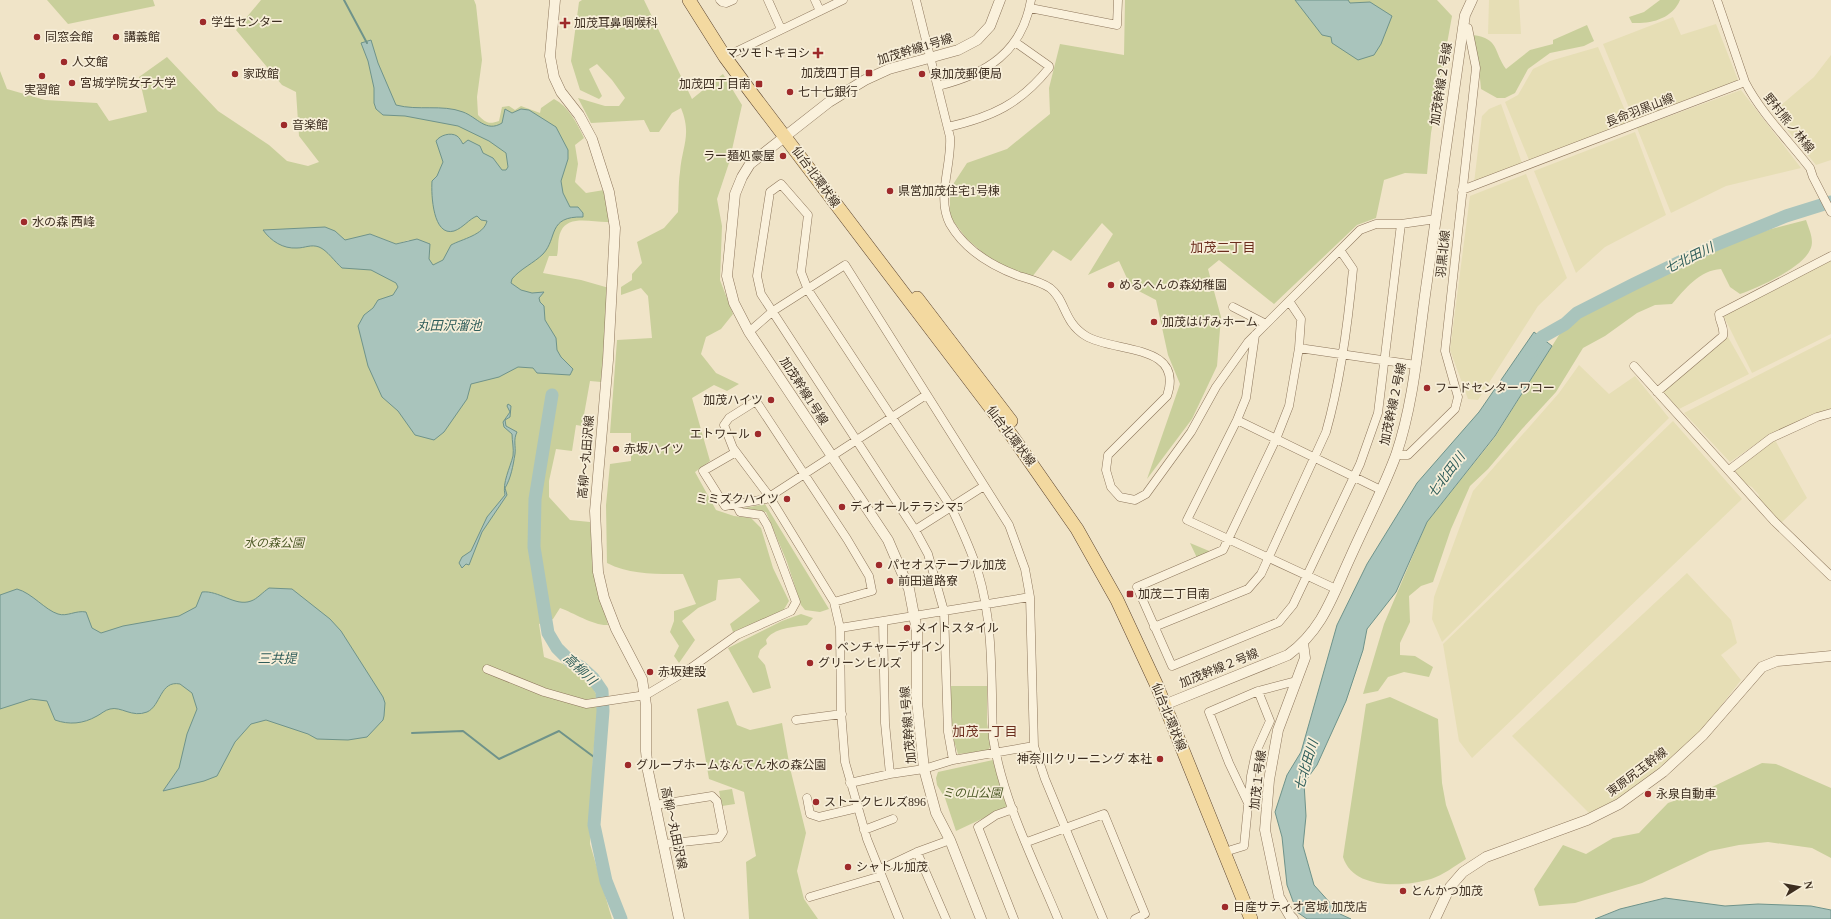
<svg xmlns="http://www.w3.org/2000/svg" width="1831" height="919" viewBox="0 0 1831 919" font-family="'Times New Roman','Noto Sans JP',serif">
<style>
.farmland{fill:#e6deb5}
.green{fill:#c9cf9b;fill-rule:evenodd}
.water{fill:#a9c4bc;stroke:#6f938a}
.lines{fill:none;stroke-linecap:round;stroke-linejoin:round}
.stream{stroke:#6f938a;stroke-width:2}
.river{stroke:#a9c4bc;stroke-width:13}
.minor-casing{stroke:#8d765c;stroke-width:9}
.tertiary-casing{stroke:#8d765c;stroke-width:11}
.primary-casing{stroke:#5b4430;stroke-width:14}
.minor{stroke:#faf1dc;stroke-width:8}
.tertiary{stroke:#faf1dc;stroke-width:10}
.primary{stroke:#f3d9a0;stroke-width:13}
.poi-dot{fill:#9e2a2b;stroke:#f7eed8;stroke-width:1.5}
.labels{text-anchor:middle;dominant-baseline:central;stroke-width:3.5;stroke-linejoin:round;paint-order:stroke}
.poi-label{font-size:12px;fill:#3d2e20;stroke:#f7eed8;text-anchor:start}
.street-label{font-size:12px;fill:#3d2e20;stroke:#f7eed8}
.park-label{font-size:12px;font-style:italic;fill:#4d5a26;stroke:#f7eed8}
.neighbourhood-label{font-size:13px;fill:#6b2e1e;stroke:#f7eed8}
.water-label{font-size:13px;font-style:italic;fill:#2f5d5a;stroke:#f7eed8}
</style>
<rect width="100%" height="100%" fill="#f0e4c8"/>
<path class="farmland" d="M1489,0H1519L1521,34H1488Z
M1673,17L1681,35L1716,24L1738,80L1634,120L1603,44Z
M1598,47L1630,122L1529,160L1505,102L1518,95L1533,69L1550,61Z
M1831,55V160L1816,165L1773,112L1814,77Z
M1741,90L1801,168L1726,186L1671,213L1637,128Z
M1501,104L1522,163L1474,183L1482,116L1489,109Z
M1635,132L1666,215L1605,247L1576,273L1534,171Z
M1526,174L1567,278L1538,306L1478,400L1468,399L1450,350L1470,196Z
M1831,259V334L1752,373L1723,315Z
M1728,337L1749,374L1679,409L1663,392Z
M1831,338V410L1770,434L1730,462L1684,413Z
M1579,365L1609,394L1635,376L1669,418L1442,642L1432,619L1434,597L1473,491L1559,393Z
M1673,421L1742,499L1472,758L1459,741L1443,644Z
M1775,440L1807,498L1781,523L1758,498L1759,495L1752,487L1744,483L1736,474V470Z
M1687,573L1731,620L1737,643L1721,655L1741,680L1703,729L1656,773L1618,800L1590,814L1512,736Z"/>
<path class="green" d="M47,0H153L155,6L68,24Z
M261,0H474L476,5L482,60L477,97L478,115C485,122 488,125 499,121L502,107L509,106L515,110L521,106L540,113L541,108L554,99C569,107 577,123 584,138L575,145L578,164L575,182L586,193L604,190L609,222C594,223 569,214 561,231C557,239 559,248 557,256H549L543,273L581,280L609,288L601,382L590,381L582,426L576,425L572,451L556,449L549,481V497L570,520L590,522L594,574L608,625C594,626 574,613 560,608L553,619L539,624L544,657L563,664L590,683L596,694L598,709L593,756L590,844L612,919H0V71L7,89L45,100L97,103L109,121L147,112L139,77L167,57L218,111L269,145L287,161L308,166L319,162L299,136L296,92L282,85L236,30ZM370,234L396,244L409,240L413,248L354,239Z
M582,0H644L692,99L723,74L742,105L729,163L717,199L722,226L720,280L733,314L721,329L706,337L701,354L716,373L739,384L727,391L714,385L692,398L710,461L695,472L716,510L734,516L751,518L761,528L773,568L789,601L783,611L733,632L730,624L760,601L740,578L718,580L716,600L698,608L682,621L695,640L679,663L674,656L679,646L670,632L674,621V611L696,604L683,574C657,574 630,575 607,563L606,505L610,464L631,461V433H610L617,340L652,338L648,296L641,288L621,295V287L632,280V274L642,263L637,242L664,228L678,212C679,199 678,185 680,172C682,146 692,135 681,108L672,113L659,132H650L644,120L591,123L578,98L605,106H619L625,98L612,80L597,64L589,69L602,96L599,99L580,90L571,61L579,2Z
M1125,0H1437L1452,16L1431,133L1427,174L1405,173L1384,180L1376,218L1357,225L1274,304L1219,260L1208,269L1221,317L1217,366L1192,419L1147,479L1180,384L1168,355L1156,300L1131,287L1119,261L1088,275L1113,234L1102,223L1071,261L1053,250L1032,277L995,263L967,239L950,217V189L967,163L1007,149L1050,114L1049,88L1060,44L1124,55Z
M1660,0H1680C1672,19 1651,24 1632,23L1629,17L1644,12Z
M1587,25L1594,41L1584,46L1550,53L1528,69L1515,93L1505,98H1497L1481,89L1479,68L1473,35C1500,39 1493,51 1506,69L1530,50L1553,44V40Z
M1806,220C1809,229 1815,241 1810,250C1802,268 1758,288 1740,294L1730,287L1721,269C1700,270 1685,289 1672,304L1655,305L1637,313L1605,336L1583,348L1556,392L1522,429L1488,469L1470,486L1451,529L1433,582L1421,586L1409,596L1410,622L1400,643V655L1415,656L1433,667L1429,677L1404,672L1388,677L1378,691L1363,694L1384,624L1427,522L1495,437L1564,327L1584,313L1717,247L1771,229Z
M765,504L829,609L820,612L805,610L801,605L787,562L766,512L746,511L745,508Z
M1190,543L1214,553L1198,560Z
M801,614L813,618L807,625C794,627 773,628 766,640L767,644L760,650L758,657L765,665L771,688L753,693L728,648L782,621Z
M950,686H987V723L991,746L987,751L958,754L952,735Z
M1390,697L1438,719L1442,783L1446,805L1466,859C1455,866 1443,875 1431,879C1404,887 1353,890 1343,857L1366,704Z
M728,701L737,725L750,730L782,723L790,768L806,833L797,871L804,899L818,919H749L746,862L756,856L744,792L709,779L697,709Z
M993,760L1007,807L956,831L945,798L937,785L936,778L938,772Z
M1762,763L1776,764L1831,788V858L1812,848L1768,842L1739,845L1710,851L1642,883L1575,903L1539,906L1534,889L1563,845L1586,854L1613,838L1639,833L1668,803L1708,789Z
M732,789L735,804L722,806L719,791Z"/>
<path class="water" d="M1295,0H1348L1350,3L1370,2L1392,16L1381,44L1374,55L1358,60L1332,43L1331,37L1322,35Z
M371,40L378,63L396,105C418,111 442,104 463,112C477,117 486,133 502,123L505,109L512,113L521,109L529,110L556,127L568,150V159L561,181L563,193L570,207H578L583,213V217C547,216 558,238 543,254C534,263 520,269 512,279L511,283L521,290L532,293L544,292L539,298L540,302L544,306L545,320L556,338L557,350L561,357L573,369L570,375L537,373L533,368L518,367L499,377L471,384L467,399L444,432L434,440L415,435L398,411L382,397L368,366L358,326L364,315L373,308L378,300L393,295L398,287L396,283L371,270L342,268C335,262 327,250 319,247C311,244 305,248 297,248C283,249 271,241 263,230L325,227L335,231L345,240L370,234L396,244L417,239L430,244L429,259L433,265L443,260L451,245C462,239 484,235 487,221L481,220L477,216C469,219 463,228 454,231C433,237 431,195 432,181L437,176L443,162L436,141C440,135 451,132 457,136C460,138 461,141 463,144L468,140L480,146L483,153L493,158L502,170H506L508,167L506,153L489,141L458,126L405,116L383,115L376,109L374,103V88L368,61L361,43Z
M1534,332L1552,346L1495,436L1427,522L1396,592L1367,629L1363,650L1346,701L1317,765L1304,783L1306,816L1303,846L1314,885L1340,914L1351,919H1307L1297,912L1287,885L1282,837L1275,812L1287,775L1301,752L1337,625L1367,564L1417,483L1479,412Z
M508,404L511,406L510,417L505,420L506,426L517,432C513,440 516,446 515,454C513,466 511,478 505,488L507,495L482,532L469,565L466,564L462,568L459,563L462,557L471,551L487,517L505,495C502,483 510,468 513,456C514,449 512,441 512,434L504,427L503,422L510,412L507,406Z
M269,588L292,589L330,619L341,631L383,697L385,703L384,716L383,720L367,737L348,740L317,739L308,734L266,720L251,724L235,742L217,776L204,781L163,791L179,768L187,734L197,709L192,693L180,684C160,680 161,706 147,712C132,718 121,706 110,709C105,710 101,714 97,716C83,724 69,725 55,720L47,701L31,699L0,709V595L17,589C32,593 45,610 58,614C67,617 76,610 86,612L92,628L101,633L123,626L179,616L196,607L202,592C219,590 235,607 251,601C257,599 263,592 269,588Z
M1665,898L1725,906L1758,904L1811,906L1831,910V919H1595L1620,909Z"/>
<g class="lines">
<path class="stream" d="M344,0L367,43
M412,733L463,731L499,759L559,731L598,760"/>
<path class="river" d="M1532,352L1542,337L1565,324L1577,313L1634,284L1715,245L1786,216L1831,202
M552,395L535,499L534,547L548,633L557,648L571,662L581,667L593,678L602,691L603,711L594,825L606,881L621,919"/>
<g class="minor-casing">
<path id="minor" d="M720,0L722,2L726,3L733,0
M768,0L781,29
M815,0L820,11
M916,0L950,137C952,165 936,198 950,224C965,250 992,266 1019,276C1029,279 1041,282 1050,288C1066,300 1063,322 1086,336C1114,353 1185,343 1167,396L1108,455L1106,470L1111,487L1120,497L1135,500L1146,494L1191,432L1216,387L1248,342L1360,230L1376,224H1401L1436,219
M1030,8L1117,25L1118,0
M725,57L843,0
M1745,82C1761,113 1789,141 1810,168L1813,177L1831,212
M938,86C987,74 1022,52 1031,0
M948,127C992,117 1020,104 1049,68V66L1015,42
M1462,190L1745,82L1717,0
M1289,301L1301,319L1299,348L1289,406L1276,439L1223,550L1137,587L1172,666L1279,622L1293,605L1360,464L1378,413L1401,224
M1233,307L1266,324
M749,332L773,311L845,265L1009,525L1025,569L1030,597L1034,746L1045,779L1103,919
M1255,335L1246,398L1237,420L1187,520L1336,589
M1299,348L1416,365
M1634,366L1774,521L1831,576
M1657,392L1723,336C1725,327 1719,322 1719,314L1831,256
M1237,420L1381,490
M736,452L703,471L725,506L766,499L926,395
M1396,455H1408L1455,409L1458,397L1445,351L1476,68L1468,28H1463
M1729,470L1771,438L1817,417L1831,413
M915,530L984,486
M834,602L872,591L869,576L847,539L756,401L729,418L724,425L733,448L769,496L834,602L840,628L841,711L845,762L867,839L899,919
M883,621L885,723L890,774
M1154,627L1248,589L1261,574L1326,432C1341,379 1348,324 1353,269L1340,250
M840,628L1030,597
M487,669L544,692L586,704L646,695L688,670L737,635L791,611L796,602L767,525L761,515L740,512L736,504
M796,720L842,714
M953,760L948,732L944,611L928,554L915,530L761,294L757,276L770,192L781,184L808,215L801,272L808,290L951,507C961,528 971,549 978,572C994,624 991,684 993,738C1003,801 1034,861 1058,919
M850,783L890,774L924,769L953,760L1034,746
M807,798L810,814L819,817L857,808
M655,805L712,796L717,801L723,832L719,838L664,844
M1249,805L1229,763L1209,712L1258,691L1296,681
M1013,809L996,815L978,827L1014,919
M864,830L893,819
M1027,842L1104,814L1145,914L1135,919
M1231,850L1244,846L1251,776L1256,752L1270,721L1258,691
M917,852L946,919
M879,870L917,852L950,840
M810,897L881,876"/>
</g>
<g class="tertiary-casing">
<path id="tertiary" d="M555,0L550,56L554,77L561,92L579,115L592,139L609,192L615,228L608,360L595,511L598,572L604,598L616,629L642,679L646,705V751L648,771L679,919
M1164,705L1288,655C1323,629 1332,597 1350,558C1365,524 1383,490 1396,455C1414,402 1418,344 1426,288C1438,202 1450,115 1463,28L1465,15L1472,0
M981,919L950,840L936,813L924,769L917,702V631L909,589L888,540L749,332L734,303L727,276L735,194L742,177L750,164L829,102L865,80L889,69L958,50L977,40L990,26L1000,0
M1293,919L1290,916L1279,897L1265,830L1269,780L1278,730L1305,658L1303,643
M1435,919L1450,887L1463,872L1486,857L1587,820L1619,804L1663,772L1703,735L1762,667L1777,661L1831,656"/>
</g>
<g class="primary-casing">
<path id="primary" d="M689,0L725,57L750,91L1012,436L1077,529L1117,600L1157,686L1251,919
M917,298L1011,421"/>
</g>
<use href="#minor" class="minor"/>
<use href="#tertiary" class="tertiary"/>
<use href="#primary" class="primary"/>
</g>
<g class="poi-dot">
<circle cx="203" cy="22" r="4"/>
<path d="M563 17h4v4h4v4h-4v4h-4v-4h-4v-4h4z"/>
<circle cx="37" cy="37" r="4"/>
<circle cx="116" cy="37" r="4"/>
<path d="M816 47h4v4h4v4h-4v4h-4v-4h-4v-4h4z"/>
<circle cx="64" cy="62" r="4"/>
<rect x="865" y="69" width="8" height="8" rx="2"/>
<circle cx="235" cy="74" r="4"/>
<circle cx="922" cy="74" r="4"/>
<circle cx="42" cy="76" r="4"/>
<circle cx="72" cy="83" r="4"/>
<rect x="755" y="80" width="8" height="8" rx="2"/>
<circle cx="790" cy="92" r="4"/>
<circle cx="284" cy="125" r="4"/>
<circle cx="783" cy="156" r="4"/>
<circle cx="890" cy="191" r="4"/>
<circle cx="24" cy="222" r="4"/>
<circle cx="1111" cy="285" r="4"/>
<circle cx="1154" cy="322" r="4"/>
<circle cx="1427" cy="388" r="4"/>
<circle cx="771" cy="400" r="4"/>
<circle cx="758" cy="434" r="4"/>
<circle cx="616" cy="449" r="4"/>
<circle cx="787" cy="499" r="4"/>
<circle cx="842" cy="507" r="4"/>
<circle cx="879" cy="565" r="4"/>
<circle cx="890" cy="581" r="4"/>
<rect x="1126" y="590" width="8" height="8" rx="2"/>
<circle cx="907" cy="628" r="4"/>
<circle cx="829" cy="647" r="4"/>
<circle cx="810" cy="663" r="4"/>
<circle cx="650" cy="672" r="4"/>
<circle cx="1160" cy="759" r="4"/>
<circle cx="628" cy="765" r="4"/>
<circle cx="1648" cy="794" r="4"/>
<circle cx="816" cy="802" r="4"/>
<circle cx="848" cy="867" r="4"/>
<circle cx="1403" cy="891" r="4"/>
<circle cx="1225" cy="907" r="4"/>
</g>
<g class="labels">
<g class="poi-label">
<text x="211" y="22">学生センター</text>
<text x="574" y="23">加茂耳鼻咽喉科</text>
<text x="45" y="37">同窓会館</text>
<text x="124" y="37">講義館</text>
<text x="810" y="53" text-anchor="end">マツモトキヨシ</text>
<text x="72" y="62">人文館</text>
<text x="861" y="73" text-anchor="end">加茂四丁目</text>
<text x="243" y="74">家政館</text>
<text x="930" y="74">泉加茂郵便局</text>
<text x="80" y="83">宮城学院女子大学</text>
<text x="751" y="84" text-anchor="end">加茂四丁目南</text>
<text x="42" y="90" text-anchor="middle">実習館</text>
<text x="798" y="92">七十七銀行</text>
<text x="292" y="125">音楽館</text>
<text x="775" y="156" text-anchor="end">ラー麺処豪屋</text>
<text x="898" y="191">県営加茂住宅1号棟</text>
<text x="32" y="222">水の森 西峰</text>
<text x="1119" y="285">めるへんの森幼稚園</text>
<text x="1162" y="322">加茂はげみホーム</text>
<text x="1435" y="388">フードセンターワコー</text>
<text x="763" y="400" text-anchor="end">加茂ハイツ</text>
<text x="750" y="434" text-anchor="end">エトワール</text>
<text x="624" y="449">赤坂ハイツ</text>
<text x="779" y="499" text-anchor="end">ミミズクハイツ</text>
<text x="850" y="507">ディオールテラシマ5</text>
<text x="887" y="565">パセオステーブル加茂</text>
<text x="898" y="581">前田道路寮</text>
<text x="1138" y="594">加茂二丁目南</text>
<text x="915" y="628">メイトスタイル</text>
<text x="837" y="647">ベンチャーデザイン</text>
<text x="818" y="663">グリーンヒルズ</text>
<text x="658" y="672">赤坂建設</text>
<text x="1152" y="759" text-anchor="end">神奈川クリーニング 本社</text>
<text x="636" y="765">グループホームなんてん水の森公園</text>
<text x="1656" y="794">永泉自動車</text>
<text x="824" y="802">ストークヒルズ896</text>
<text x="856" y="867">シャトル加茂</text>
<text x="1411" y="891">とんかつ加茂</text>
<text x="1233" y="907">日産サティオ宮城 加茂店</text>
</g>
<g class="street-label">
<text transform="translate(915 49) rotate(-17)">加茂幹線1号線</text>
<text transform="translate(1441 84) rotate(-81)">加茂幹線２号線</text>
<text transform="translate(1640 110) rotate(-21)">長命羽黒山線</text>
<text transform="translate(1789 123) rotate(51)">野村熊ノ林線</text>
<text transform="translate(816 177) rotate(54)">仙台北環状線</text>
<text transform="translate(1443 254) rotate(-84)">羽黒北線</text>
<text transform="translate(804 391) rotate(57)">加茂幹線1号線</text>
<text transform="translate(1393 404) rotate(-78)">加茂幹線２号線</text>
<text transform="translate(1011 436) rotate(53)">仙台北環状線</text>
<text transform="translate(586 457) rotate(-85)">高柳～丸田沢線</text>
<text transform="translate(1219 668) rotate(-22)">加茂幹線２号線</text>
<text transform="translate(1169 717) rotate(68)">仙台北環状線</text>
<text transform="translate(908 725) rotate(-95)">加茂幹線1号線</text>
<text transform="translate(1637 772) rotate(-37)">東原尻玉幹線</text>
<text transform="translate(1258 780) rotate(-83)">加茂１号線</text>
<text transform="translate(674 828) rotate(78)">高柳～丸田沢線</text>
</g>
<g class="park-label">
<text x="274" y="543">水の森公園</text>
<text x="972" y="793">ミの山公園</text>
</g>
<g class="neighbourhood-label">
<text x="1223" y="247">加茂二丁目</text>
<text x="985" y="731">加茂一丁目</text>
</g>
<g class="water-label">
<text transform="translate(1689 258) rotate(-26)">七北田川</text>
<text x="449" y="325">丸田沢溜池</text>
<text transform="translate(1446 475) rotate(-53)">七北田川</text>
<text x="277" y="658">三共提</text>
<text transform="translate(580 669) rotate(43)">高柳川</text>
<text transform="translate(1306 765) rotate(-73)">七北田川</text>
</g>
</g>
<g transform="translate(1799 887) rotate(79)" stroke="#f7eed8" stroke-width="3" paint-order="stroke">
<path d="M0-3L7 15L0 10L-7 15Z" fill="#3d2e20"/>
<text y="-6" font-size="11" font-weight="bold" text-anchor="middle" fill="#3d2e20">N</text>
</g>
</svg>
